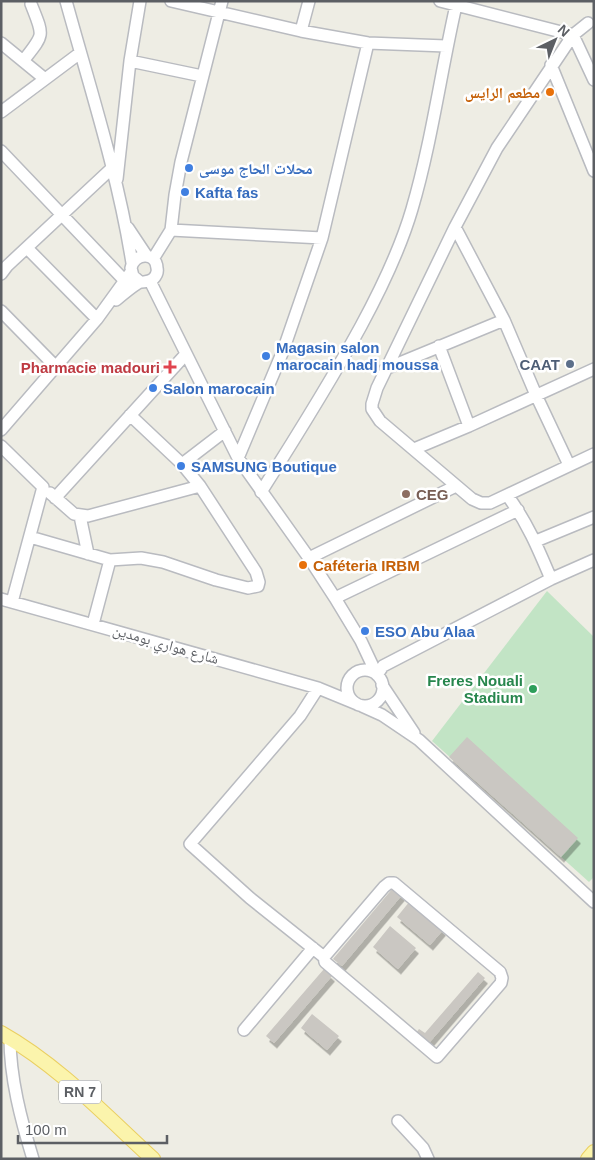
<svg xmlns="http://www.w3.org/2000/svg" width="595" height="1160" viewBox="0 0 595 1160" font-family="Helvetica,'Noto Naskh Arabic',sans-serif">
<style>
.green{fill:#c2e4c5}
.building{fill:#cac7c2;filter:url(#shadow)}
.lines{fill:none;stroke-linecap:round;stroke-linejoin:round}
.minor-casing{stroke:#b9bbc0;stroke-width:14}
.major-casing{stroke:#eacf61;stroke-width:16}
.minor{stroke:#fff;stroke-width:11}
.major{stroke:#fbf4ac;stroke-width:14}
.food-dot{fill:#e8710a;stroke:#fff;stroke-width:2}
.shop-dot{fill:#3f7fe0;stroke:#fff;stroke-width:2}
.service-dot{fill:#5c6f8a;stroke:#fff;stroke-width:2}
.health-dot{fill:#e0444e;stroke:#fff;stroke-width:2}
.education-dot{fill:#8d6e63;stroke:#fff;stroke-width:2}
.leisure-dot{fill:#2e9e5b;stroke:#fff;stroke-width:2}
.labels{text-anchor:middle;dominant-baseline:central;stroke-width:5;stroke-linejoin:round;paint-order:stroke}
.shield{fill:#fff;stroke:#8d8f92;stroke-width:1}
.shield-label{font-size:14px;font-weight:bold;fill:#5c5f64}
.food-label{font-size:15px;font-weight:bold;fill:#c56008;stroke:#fff;text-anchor:end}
.shop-label{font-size:15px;font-weight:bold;fill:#366cbe;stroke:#fff;text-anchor:start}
.service-label{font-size:15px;font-weight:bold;fill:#4e5e75;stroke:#fff;text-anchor:end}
.health-label{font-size:15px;font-weight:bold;fill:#be3a42;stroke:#fff;text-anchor:end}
.education-label{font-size:15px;font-weight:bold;fill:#785e54;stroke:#fff;text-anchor:start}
.street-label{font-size:15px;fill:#5c5f64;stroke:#fff}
.leisure-label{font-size:15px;font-weight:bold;fill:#27864d;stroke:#fff;text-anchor:end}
</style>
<defs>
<filter id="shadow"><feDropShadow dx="3" dy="5.5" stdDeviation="0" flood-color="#0004"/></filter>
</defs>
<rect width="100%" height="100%" fill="#eeede4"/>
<path class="green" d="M547,591L594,637V877L589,882L432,741Z"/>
<path class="building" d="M467,737L578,838L561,857L449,757Z
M393,888L402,895L342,966L333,959Z
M410,901L443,930L430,945L397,917Z
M390,926L416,948L398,969L373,947Z
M324,969L332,976L274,1043L266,1036Z
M478,972L485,978L428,1044L416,1033L419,1029L425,1033Z
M312,1014L339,1036L327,1050L301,1028Z"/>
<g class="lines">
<g class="minor-casing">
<path id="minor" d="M66,1C90,88 118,174 132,263
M171,1L301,31L368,43L446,46
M440,1L573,35L594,80
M588,23L573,35L497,148L455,227L377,388L372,404V409L380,421L472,499L481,503H490L594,454
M301,31L309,1
M1,43L45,79
M23,61C45,33 44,37 31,4
M130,61L202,76
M551,65L594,171
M1,112L80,53
M1,151L125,281
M117,179L130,61L140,1
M455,227L504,320L536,395L569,465
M128,228L146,255
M171,230L322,238
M27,248L97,319
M153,259L171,230L175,195L181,162L222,1
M1,274L7,266L112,168
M150,281L238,458L309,558L335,598L361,641L377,675
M116,300C123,294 130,288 138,283C143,281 148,283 153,279C156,276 158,272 157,268C156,251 134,253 131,268L133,276L140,282
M1,311L56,367
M439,346L469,426
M385,369L504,320
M1,430L97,319L131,272
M1,446L43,487L12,602
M414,449L469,426L594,369
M238,458L283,351L322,238L368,43
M182,464L225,431
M261,492C296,437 330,383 361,326C381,289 400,250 412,209C432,141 441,70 457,1
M50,493L74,514L88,516L200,486
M507,495C527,522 538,548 551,579L594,560
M55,498L186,354
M80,516L88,554
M30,537L110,560L141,558L163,562L216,580L248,588L258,586L259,582L256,572L200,486L182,464L130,415
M536,541L594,517
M309,558L456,486
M335,598L518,510
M1,599L318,688L357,704
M93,624L110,560
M347 688a18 18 0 1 1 36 0a18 18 0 1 1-36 0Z
M377,675L383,666L551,579
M382,685L414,733
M318,688L300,716L190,844L250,898L324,957L325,962L437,1057L501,983L502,978L500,972L394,883H389L384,887L324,957
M362,706L382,715L419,740L594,902
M244,1030L313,948
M10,1038C10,1078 21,1120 33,1159
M398,1121L423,1148L428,1159"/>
</g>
<g class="major-casing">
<path id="major" d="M1,1033C58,1065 105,1115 153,1159
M588,1159L594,1152"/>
</g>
<use href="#minor" class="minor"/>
<use href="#major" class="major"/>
</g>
<g class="food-dot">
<circle cx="550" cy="92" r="5"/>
<circle cx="303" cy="565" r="5"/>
</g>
<g class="shop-dot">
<circle cx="189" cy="168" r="5"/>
<circle cx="185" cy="192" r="5"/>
<circle cx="266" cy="356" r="5"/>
<circle cx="153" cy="388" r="5"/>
<circle cx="181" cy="466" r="5"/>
<circle cx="365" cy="631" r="5"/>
</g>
<circle class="service-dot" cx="570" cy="364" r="5"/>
<path class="health-dot" d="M167.5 359.5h5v5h5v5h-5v5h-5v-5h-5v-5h5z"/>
<circle class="education-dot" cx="406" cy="494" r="5"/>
<circle class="leisure-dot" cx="533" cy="689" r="5"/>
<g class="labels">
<rect class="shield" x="59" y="1080.5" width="42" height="23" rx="4"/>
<g class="shield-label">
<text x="80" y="1092">RN 7</text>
</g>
<g class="food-label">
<text x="540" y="92">مطعم الرايس</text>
<text x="313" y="565" text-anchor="start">Caféteria IRBM</text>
</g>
<g class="shop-label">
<text x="199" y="168">محلات الحاج موسى</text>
<text x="195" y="192">Kafta fas</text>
<text x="276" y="347">Magasin salon<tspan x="276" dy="17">marocain hadj moussa</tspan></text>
<text x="163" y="388">Salon marocain</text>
<text x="191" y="466">SAMSUNG Boutique</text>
<text x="375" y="631">ESO Abu Alaa</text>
</g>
<g class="service-label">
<text x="560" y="364">CAAT</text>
</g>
<g class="health-label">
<text x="160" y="367">Pharmacie madouri</text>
</g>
<g class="education-label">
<text x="416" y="494">CEG</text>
</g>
<g class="street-label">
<text transform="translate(166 644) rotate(16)">شارع هواري بومدين</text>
</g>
<g class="leisure-label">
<text x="523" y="680">Freres Nouali<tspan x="523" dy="17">Stadium</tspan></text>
</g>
</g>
<rect width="595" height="1160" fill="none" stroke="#5c5f64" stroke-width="5"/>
<g transform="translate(555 40) rotate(43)" stroke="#ffffff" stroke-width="4" paint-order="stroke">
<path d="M0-4L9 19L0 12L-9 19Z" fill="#5c5f64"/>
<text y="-8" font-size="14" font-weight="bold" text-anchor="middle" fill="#5c5f64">N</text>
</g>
<path d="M18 1135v8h149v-8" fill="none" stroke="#5c5f64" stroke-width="2.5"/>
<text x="25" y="1135" font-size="15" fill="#5c5f64" stroke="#ffffff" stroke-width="4" paint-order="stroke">100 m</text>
</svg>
